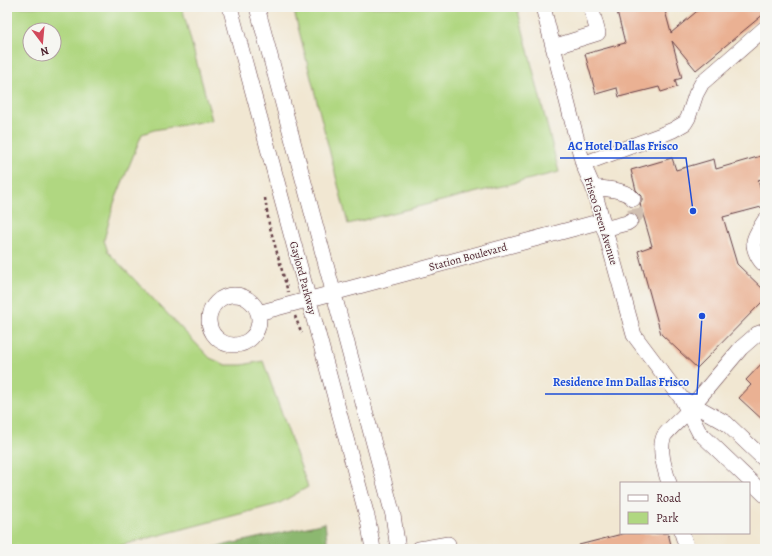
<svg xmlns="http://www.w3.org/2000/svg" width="772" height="556" viewBox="0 0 772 556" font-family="Alegreya,serif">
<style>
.green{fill:#b0d781;stroke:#7d7b56;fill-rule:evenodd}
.forest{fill:#8cb86f;stroke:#6b6c4d}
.building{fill:#eab193}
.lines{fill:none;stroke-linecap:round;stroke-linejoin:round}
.minor-tunnel{stroke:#d0bfb1;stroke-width:15;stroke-dasharray:15 8;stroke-linecap:butt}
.minor-casing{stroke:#633d44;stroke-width:16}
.path{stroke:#633d44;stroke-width:2.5;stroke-dasharray:3 3;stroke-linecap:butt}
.minor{stroke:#fff;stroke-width:15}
.labels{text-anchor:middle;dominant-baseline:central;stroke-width:3;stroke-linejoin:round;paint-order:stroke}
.street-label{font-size:11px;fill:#4a1f2b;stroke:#f6f6f2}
.leader{fill:none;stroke:#1d4ed8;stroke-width:1.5}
.callout-dot{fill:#1d4ed8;stroke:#f6f6f2;stroke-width:1.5}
.callout-label{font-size:12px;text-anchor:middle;font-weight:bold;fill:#1d4ed8;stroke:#f6f6f2;stroke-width:3;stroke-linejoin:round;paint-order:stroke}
</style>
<rect width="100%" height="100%" fill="#f6f6f2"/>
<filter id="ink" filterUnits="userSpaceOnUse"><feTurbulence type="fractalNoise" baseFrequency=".025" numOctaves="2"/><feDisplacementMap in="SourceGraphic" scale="8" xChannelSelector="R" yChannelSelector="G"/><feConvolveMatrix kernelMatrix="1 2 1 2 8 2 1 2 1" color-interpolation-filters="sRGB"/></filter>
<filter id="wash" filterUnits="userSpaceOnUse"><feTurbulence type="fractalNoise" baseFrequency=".012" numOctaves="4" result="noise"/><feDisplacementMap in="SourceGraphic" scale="16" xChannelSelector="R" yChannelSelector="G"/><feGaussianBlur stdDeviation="0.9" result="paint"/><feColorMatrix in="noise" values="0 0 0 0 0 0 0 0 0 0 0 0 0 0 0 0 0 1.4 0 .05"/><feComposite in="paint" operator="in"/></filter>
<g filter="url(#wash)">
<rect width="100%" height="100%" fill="#f1e7d2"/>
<path class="green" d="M7,7H182L212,120L154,130L142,134L114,203L104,240L108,252L210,358L226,365H242L263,361L308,487L278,504L107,549H7ZM30,30H54V54H30Z
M293,7H517L559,172L348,224Z"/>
<path class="forest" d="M325,523L328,549H207Z"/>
<g id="blocks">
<path class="building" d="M616,7H664L671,33L702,7H765V13L696,70L672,41L682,78L675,80L677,87L661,92L659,87L619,97L617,88L596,94L585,54L625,43Z
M761,156L765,169V178L758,180L765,206L723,217L737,264L765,291V299L697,368L661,334L638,251L652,246L640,204L642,201V196L636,190L631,170L672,158L676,170L714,159L716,169Z
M765,360V422L739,398L751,385L746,380Z
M626,533H668L672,549H580L579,545Z"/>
</g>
</g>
<g filter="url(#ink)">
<use href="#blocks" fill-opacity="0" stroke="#633d44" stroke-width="1"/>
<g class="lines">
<path class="minor-tunnel" d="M630,221L636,215L633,199"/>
<g class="minor-casing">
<path id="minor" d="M230,7L368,520L373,549
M257,7L393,515L398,549
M543,7L583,164L593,187L634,335L682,399L699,432L765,495
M553,47L598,33L591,7
M583,164L661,135L673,130L685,123L688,118L696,94L702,83L765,28
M593,187C604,189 626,189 633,199
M765,220L763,223C760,228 755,235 754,241C753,249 759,261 765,265
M604,229L627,223L630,221
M209 320a25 25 0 1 1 50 0a25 25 0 1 1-50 0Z
M258,313L602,221
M685,400L726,423L765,460
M693,405L741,348L757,334L765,331
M669,483C665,470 658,449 664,436C667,431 683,417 688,411
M682,533L687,549
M419,549L448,544L449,549"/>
</g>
<path class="path" d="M265,198L269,224L288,292
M295,316L300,329L302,333"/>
<use href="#minor" class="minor"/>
</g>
</g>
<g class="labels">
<g class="street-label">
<text transform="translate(601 221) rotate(73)">Frisco Green Avenue</text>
<text transform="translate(468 257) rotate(-15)">Station Boulevard</text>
<text transform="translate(303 278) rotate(75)">Gaylord Parkway</text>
</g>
</g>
<path class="leader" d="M693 211L686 158H560M702 316L697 394H545"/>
<g class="callout-dot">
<circle cx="693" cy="211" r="4"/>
<circle cx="702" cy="316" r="4"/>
</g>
<g class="callout-label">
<text x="623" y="150">AC Hotel Dallas Frisco</text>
<text x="621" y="386">Residence Inn Dallas Frisco</text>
</g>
<rect width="772" height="556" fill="none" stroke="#f6f6f2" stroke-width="24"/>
<rect x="620" y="482" width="130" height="52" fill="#f6f6f2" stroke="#b1a0a2"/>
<rect x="628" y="495" width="20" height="6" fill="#ffffff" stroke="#b1a0a2"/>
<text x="656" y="502" font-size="12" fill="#4a1f2b">Road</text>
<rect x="628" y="512" width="20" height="12" fill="#b0d781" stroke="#b1a0a2"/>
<text x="656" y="522" font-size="12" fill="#4a1f2b">Park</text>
<g transform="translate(42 42) rotate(164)"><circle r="19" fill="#f6f6f2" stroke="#b1a0a2"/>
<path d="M0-3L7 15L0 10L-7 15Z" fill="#d1495b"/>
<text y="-6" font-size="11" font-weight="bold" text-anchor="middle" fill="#4a1f2b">N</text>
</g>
</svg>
